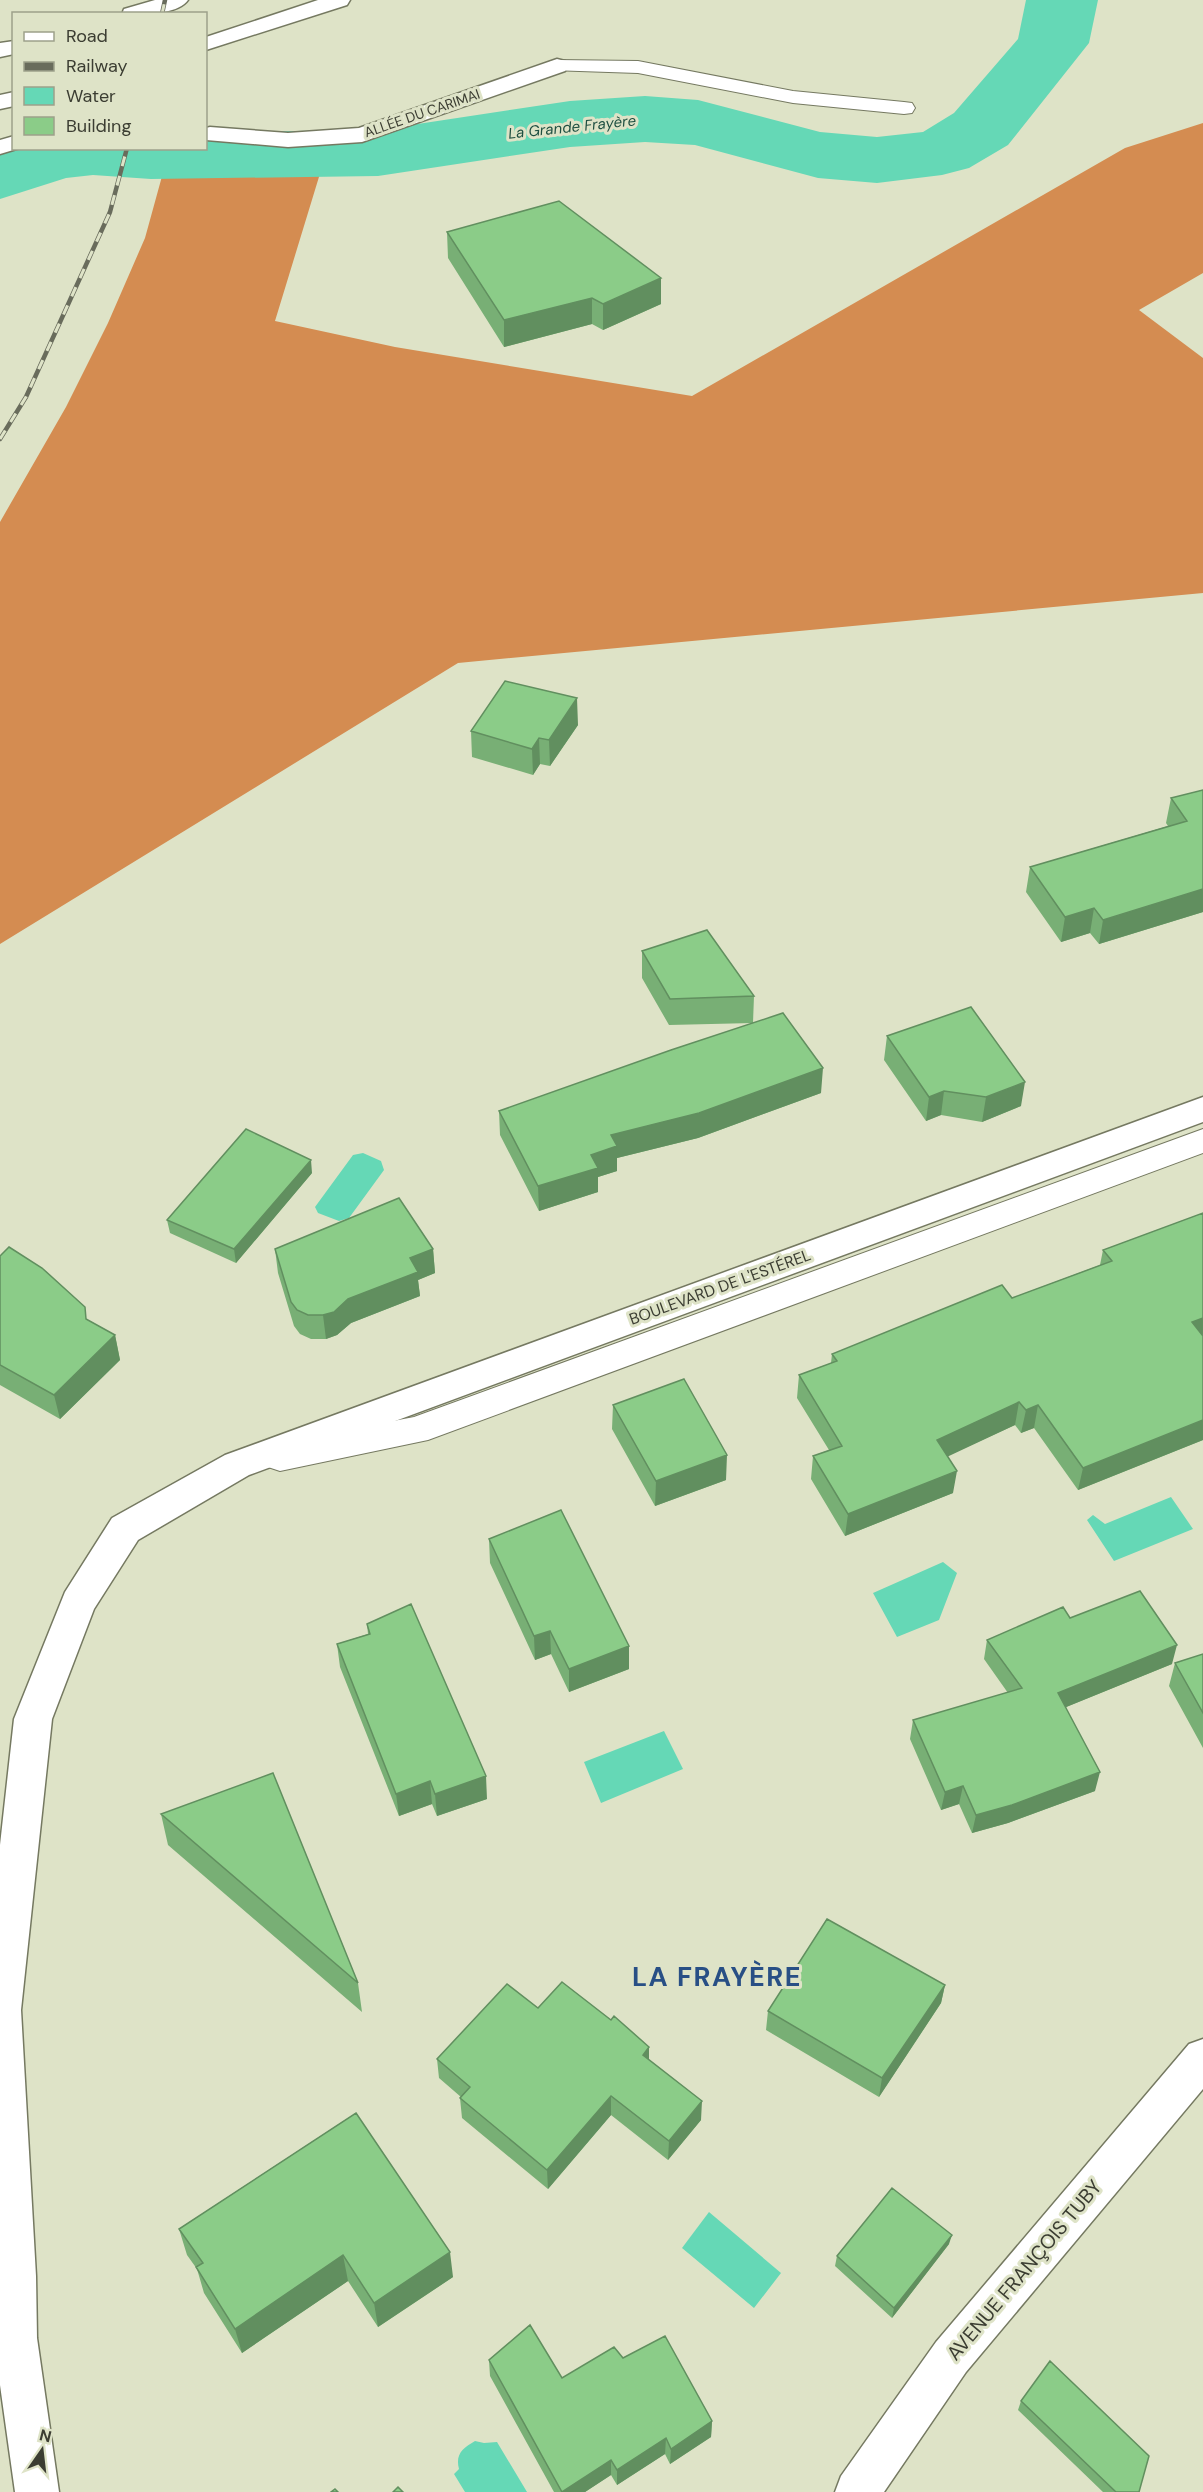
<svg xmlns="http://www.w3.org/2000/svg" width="1203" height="2492" viewBox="0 0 1203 2492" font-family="'DM Sans',sans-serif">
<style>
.forest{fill:#d48c51}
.water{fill:#65d8b6}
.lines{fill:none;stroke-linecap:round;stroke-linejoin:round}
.river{fill:#65d8b6;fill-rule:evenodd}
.lane-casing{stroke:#757961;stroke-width:2}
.street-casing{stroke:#757961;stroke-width:3}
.secondary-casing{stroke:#757961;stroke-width:3}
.highway-casing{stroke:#757961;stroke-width:3}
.lane{fill:#fff;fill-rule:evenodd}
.street{fill:#fff;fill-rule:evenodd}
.secondary{fill:#fff;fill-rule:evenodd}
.highway{fill:#fff;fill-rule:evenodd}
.rail-casing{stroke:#696c5c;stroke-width:4.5}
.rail{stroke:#dee3c7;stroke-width:3;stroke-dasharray:10;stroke-linecap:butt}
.wall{fill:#78af75}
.shaded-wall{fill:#618f5f}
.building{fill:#8bcc88;stroke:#618f5f;stroke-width:1.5}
.labels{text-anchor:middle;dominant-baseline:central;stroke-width:6;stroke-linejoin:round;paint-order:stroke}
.far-street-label{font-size:14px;fill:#3b3d32;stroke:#dee3c7}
.far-water-label{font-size:15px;font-style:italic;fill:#1e4f41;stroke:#dee3c7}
.street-label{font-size:16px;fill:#3b3d32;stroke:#dee3c7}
.near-street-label{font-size:20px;fill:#3b3d32;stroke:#dee3c7}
.near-district-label{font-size:27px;font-weight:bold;letter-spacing:1.5px;fill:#284f85;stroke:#dee3c7}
</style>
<rect width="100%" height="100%" fill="#dee3c7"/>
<path class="forest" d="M1203,123V273L1139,310L1203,358V593L458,663L0,944V522L66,407L108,323L145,238L164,169L322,167L275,321L395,347L692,396L1125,148Z"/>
<path class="water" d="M363,1153L381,1161L384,1170L349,1218L339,1221L318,1213L315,1207L353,1155Z
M1171,1497L1193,1529L1114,1561L1087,1520L1093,1515L1105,1524Z
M943,1562L957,1573L939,1620L897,1637L873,1593Z
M664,1731L683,1769L601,1803L584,1762Z
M709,2212L781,2273L754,2308L682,2248Z
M475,2441L484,2443L497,2442L527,2492H465L454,2474L459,2469C455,2454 463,2448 475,2441Z"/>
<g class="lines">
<path class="river" d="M1026,0H1098L1089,43L1008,145L969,168L942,175L877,183L818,178L695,145L645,142L570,147L378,176L151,179L93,175L66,178L0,199V150L14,145V148H206V132L378,130L570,101L645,96L698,100L820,132L877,137L923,132L954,113L1018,39Z"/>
<g class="lane-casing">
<path id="lane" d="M557,60L638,61L793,91L904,102L912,103L915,108L912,113L904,114L793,103L638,73L550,70L546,66L550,62Z
M1203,1129V1153L428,1440L280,1471L268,1467L263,1457L268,1447L280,1443L414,1417Z"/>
</g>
<g class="street-casing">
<path id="street" d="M557,59L565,61L568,66L565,71L362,142L288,147L206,140V128L210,127L288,133L359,128Z
M14,136V148H20L0,154V140Z"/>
</g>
<g class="secondary-casing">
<path id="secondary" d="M1203,1097V1122L249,1475L138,1540L94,1609L52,1719L21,2010L36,2276L37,2338L59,2492H15L0,2385V1845L14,1719L65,1592L112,1518L225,1455Z
M1203,2039V2089L966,2372L884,2492H835L841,2476L936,2342L1189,2044Z"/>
</g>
<g class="highway-casing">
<path id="highway" d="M155,0H188C177,16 139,14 122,14L124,9Z
M318,0H350L347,5L206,50V37Z
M14,41V54L0,57V43Z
M14,92V106L0,109V95Z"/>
</g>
<use href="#lane" class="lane"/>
<use href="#street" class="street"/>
<use href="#secondary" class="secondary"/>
<use href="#highway" class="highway"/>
<g class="rail-casing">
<path id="rail" d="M162,14L165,0
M0,439L26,397L110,212L127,148"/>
</g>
<use href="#rail" class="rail"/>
</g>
<path class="wall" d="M447,232L661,304L603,330L592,324L504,347L448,258Z
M578,725L550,766L540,764L533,775L472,757L471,731Z
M1203,790V912L1099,944L1090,933L1061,942L1026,892L1030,867L1168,826L1166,823L1171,798Z
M642,951L754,996L753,1023L669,1025L642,978Z
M887,1036L1021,1106L982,1122L941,1115L926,1121L884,1060Z
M821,1093L698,1138L617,1158V1171L598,1177V1192L539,1211L500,1135L499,1111Z
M312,1173L236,1263L170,1233L167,1220Z
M1203,1213V1440L1078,1490L1034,1428L1021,1433L1015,1425L947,1456L953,1493L845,1536L811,1479L813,1456L829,1450L797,1398L799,1375L831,1363L832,1354L1012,1298L1100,1265L1103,1250Z
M275,1249H433L435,1273L418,1280L420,1296L351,1323L337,1335L326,1339H311L300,1334L294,1326L278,1273Z
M0,1256L88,1320L115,1335L120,1360L60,1419L0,1385Z
M613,1405L726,1480L655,1506L612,1429Z
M489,1539L629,1669L569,1692L551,1654L535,1660L490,1563Z
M1070,1618L1172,1664L1066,1707L1095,1791L1008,1823L972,1833L959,1804L941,1810L910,1739L913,1720L1008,1693L984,1659L987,1640Z
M367,1624L487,1799L437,1816L432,1804L399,1816L340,1667L337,1644L368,1634Z
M1203,1654V1748L1169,1686L1175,1663Z
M161,1814L358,1983L362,2012L168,1845Z
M945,1985L941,2003L879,2097L766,2030L768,2011Z
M538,2008L611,2020L649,2047V2060L701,2120L668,2160L611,2115L548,2189L462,2118L460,2098L461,2097L439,2078L437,2059Z
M356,2113L453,2277L378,2327L348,2281L242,2353L204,2293L197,2269L187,2255L179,2229Z
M949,2244L892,2318L835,2266L837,2256Z
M623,2358L712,2421L711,2437L670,2464L665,2454L617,2485L611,2475L585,2492H554L490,2376L489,2360L562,2378Z
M1021,2401L1139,2492H1103L1018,2410Z"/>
<path class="shaded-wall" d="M661,278V304L603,330V304Z
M592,298V324L504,347V320Z
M577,698L578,725L550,766L549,740Z
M539,738L540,764L533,775L532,749Z
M1203,889V912L1099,944L1103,920Z
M1094,908L1090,933L1061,942L1065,917Z
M823,1068L821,1093L698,1138L617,1158V1171L598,1177V1192L539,1211L538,1186L591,1155L611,1135Z
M1025,1082L1021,1106L982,1122L986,1097Z
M944,1091L941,1115L926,1121L929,1097Z
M311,1160L312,1173L236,1263L234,1249Z
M433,1249L435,1273L418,1280L420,1296L351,1323L337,1335L326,1339L323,1315L410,1258Z
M1203,1318V1339L1192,1322Z
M115,1335L120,1360L60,1419L54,1395Z
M1019,1402L1015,1425L934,1463L937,1440Z
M1038,1405L1034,1428L1021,1433L1026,1410Z
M1203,1420V1440L1078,1490L1083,1468Z
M727,1455L726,1480L655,1506L656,1481Z
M957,1471L953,1493L845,1536L848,1514Z
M550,1631L551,1654L535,1660L534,1636Z
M1177,1645L1172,1664L1054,1712L1058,1693Z
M629,1646V1669L569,1692V1669Z
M1100,1772L1095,1791L1008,1823L972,1833L976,1815Z
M486,1776L487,1799L437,1816L435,1794Z
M430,1781L432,1804L399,1816L396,1794Z
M963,1786L959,1804L941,1810L945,1792Z
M945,1985L941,2003L879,2097L882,2078Z
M649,2047V2067L643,2055Z
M611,2096V2115L548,2189L547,2170Z
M702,2101L701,2120L668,2160L669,2141Z
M952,2235L949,2244L892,2318L894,2308Z
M450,2252L453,2277L378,2327L374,2303Z
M343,2255L348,2281L242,2353L235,2329Z
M712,2421L711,2437L670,2464L671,2449Z
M666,2438L665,2454L617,2485V2470Z
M611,2460V2475L585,2492H562Z"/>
<path class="building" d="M559,201L661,278L603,304L592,298L504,320L447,232Z
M505,681L577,698L549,740L539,738L532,749L471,731Z
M1203,790V889L1103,920L1094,908L1065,917L1030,867L1187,821L1171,798Z
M707,930L754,996L670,999L642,951Z
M971,1007L1025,1082L986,1097L944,1091L929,1097L887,1036Z
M783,1013L823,1068L699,1113L611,1135L617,1146L591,1155L598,1168L538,1186L499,1111L671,1050Z
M246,1129L311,1160L234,1249L167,1220Z
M399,1198L433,1249L410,1258L418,1272L348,1299L334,1312L323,1315H308L297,1310L291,1302L275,1249Z
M1203,1213V1318L1192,1322L1203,1336V1420L1083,1468L1038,1405L1026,1410L1019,1402L937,1440L957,1471L848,1514L813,1456L842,1446L799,1375L837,1361L832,1354L1002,1285L1012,1298L1112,1261L1103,1250Z
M9,1247L42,1268L85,1307L86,1319L115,1335L54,1395L0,1365V1256Z
M684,1379L727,1455L656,1481L613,1405Z
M561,1510L629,1646L569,1669L550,1631L534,1636L489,1539Z
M1140,1591L1177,1645L1058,1693L1100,1772L1012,1805L976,1815L963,1786L945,1792L913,1720L1022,1688L987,1640L1063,1607L1070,1618Z
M411,1604L486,1776L435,1794L430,1781L396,1794L337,1644L370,1634L367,1624Z
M1203,1654V1713L1175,1663Z
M273,1773L358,1983L161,1814Z
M827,1919L945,1985L882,2078L768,2011Z
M562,1982L611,2020L614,2016L649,2047L643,2055L702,2101L669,2141L611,2096L547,2170L460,2098L470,2087L437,2059L507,1984L538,2008Z
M356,2113L450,2252L374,2303L343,2255L235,2329L196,2267L203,2263L179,2229Z
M892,2188L952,2235L894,2308L837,2256Z
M530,2325L562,2378L614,2347L623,2358L665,2336L712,2421L671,2449L666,2438L617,2470L611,2460L562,2492L489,2360Z
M1050,2361L1149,2456L1139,2492H1116L1021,2401Z
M398,2487L403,2492H393Z
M335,2489L338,2492H331Z"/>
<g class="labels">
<g class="far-street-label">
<text transform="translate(422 113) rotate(-19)">ALLÉE DU CARIMAI</text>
</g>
<g class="far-water-label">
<text transform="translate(572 127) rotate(-6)">La Grande Frayère</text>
</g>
<g class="street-label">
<text transform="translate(720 1287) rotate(-20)">BOULEVARD DE L'ESTÉREL</text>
</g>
<g class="near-street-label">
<text transform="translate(1024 2270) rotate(-50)">AVENUE FRANÇOIS TUBY</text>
</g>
<g class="near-district-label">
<text x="717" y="1976">LA FRAYÈRE</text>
</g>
</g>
<rect x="12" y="12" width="195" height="138" fill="#dee3c7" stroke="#9da18b" stroke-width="1.5"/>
<rect x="24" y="32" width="30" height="9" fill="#ffffff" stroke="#9da18b" stroke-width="1.5"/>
<text x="66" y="42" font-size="18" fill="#3b3d32">Road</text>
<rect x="24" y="62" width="30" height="9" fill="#696c5c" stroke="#9da18b" stroke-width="1.5"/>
<text x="66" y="72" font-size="18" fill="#3b3d32">Railway</text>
<rect x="24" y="87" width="30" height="18" fill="#65d8b6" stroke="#9da18b" stroke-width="1.5"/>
<text x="66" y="102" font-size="18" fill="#3b3d32">Water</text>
<rect x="24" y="117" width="30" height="18" fill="#8bcc88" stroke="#9da18b" stroke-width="1.5"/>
<text x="66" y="132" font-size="18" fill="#3b3d32">Building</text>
<g transform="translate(42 2450) rotate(14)" stroke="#dee3c7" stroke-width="4.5" paint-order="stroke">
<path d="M0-4.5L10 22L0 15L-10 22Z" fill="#3b3d32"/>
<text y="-9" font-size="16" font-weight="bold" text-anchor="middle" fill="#3b3d32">N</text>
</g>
</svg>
